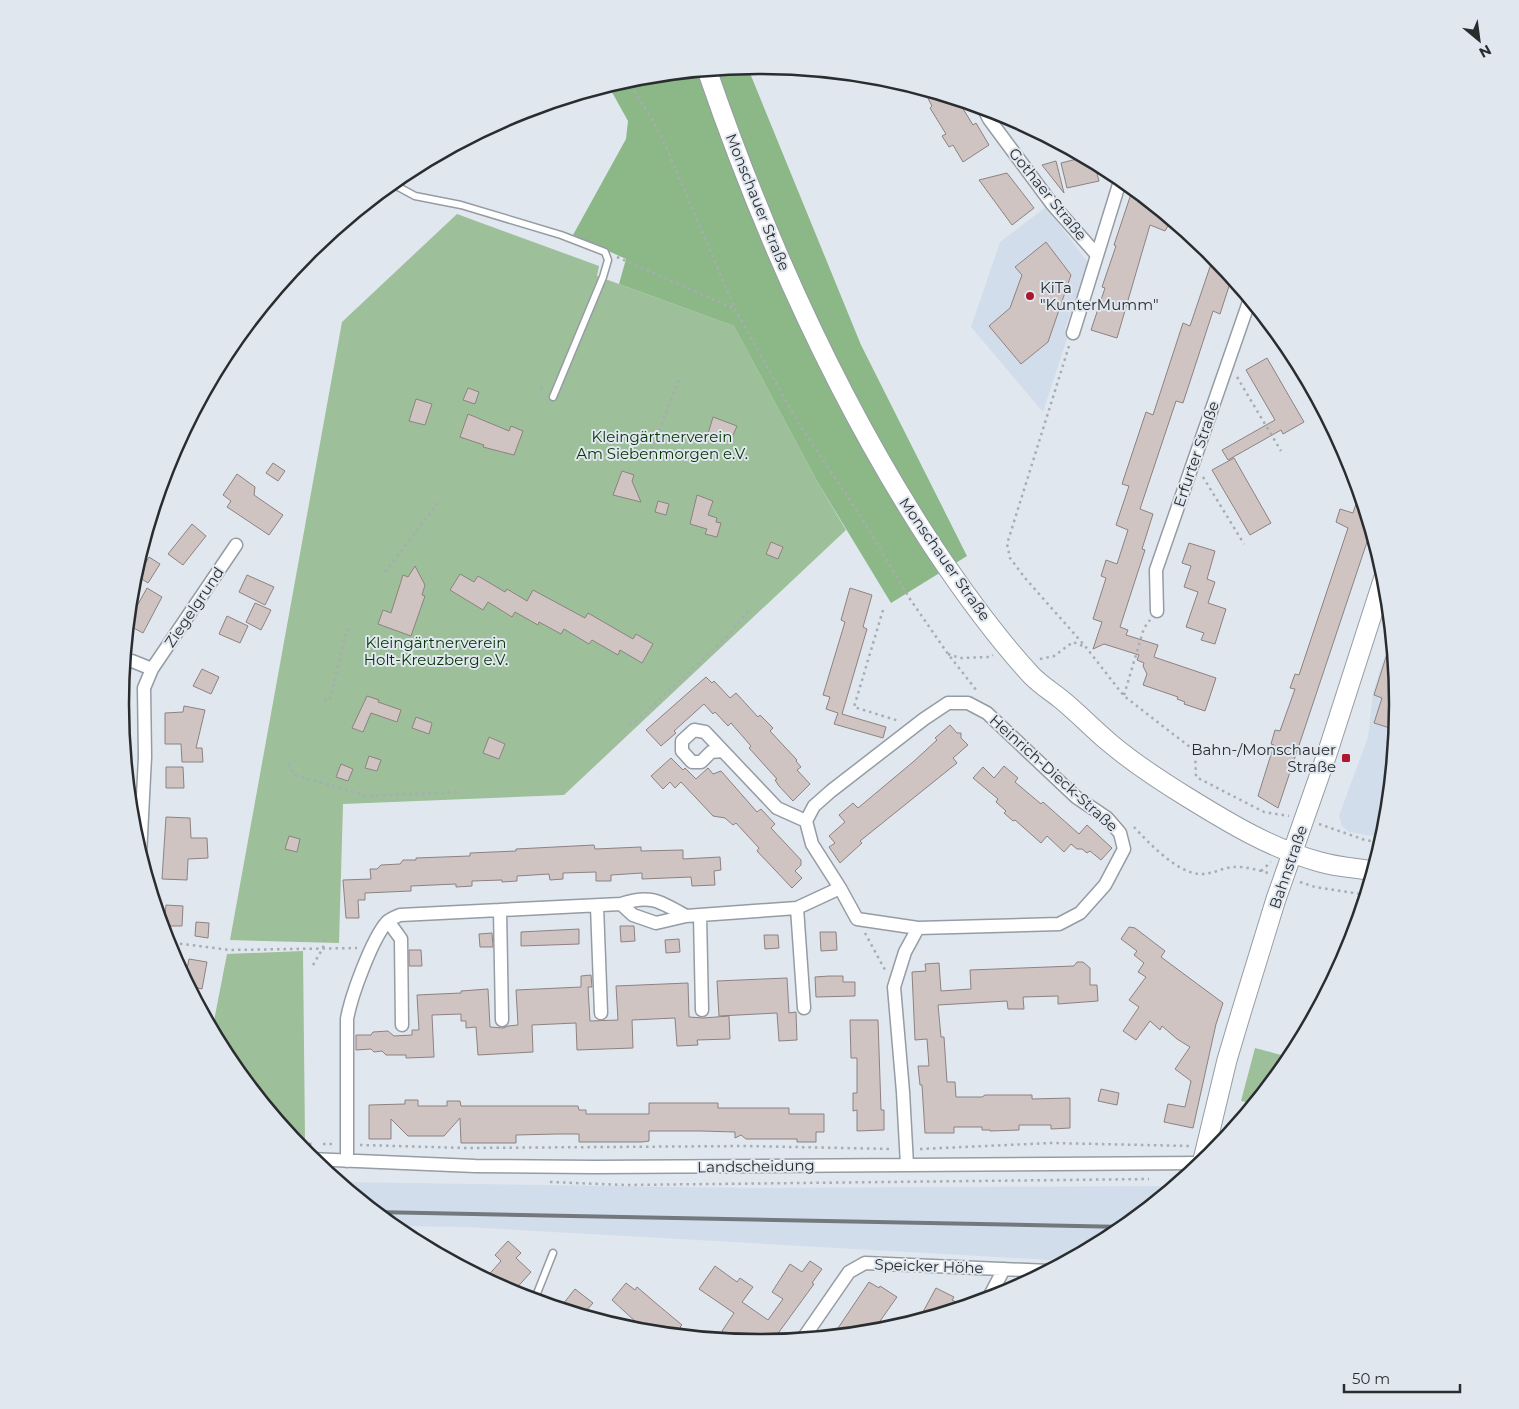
<svg xmlns="http://www.w3.org/2000/svg" width="1519" height="1409" viewBox="0 0 1519 1409" font-family="Montserrat,sans-serif">
<style>
.built{fill:#d2ddeb}
.green{fill:#9dbf99}
.forest{fill:#8cb787}
.building{fill:#d0c4c3;stroke:#8d8280}
.lines{fill:none;stroke-linecap:round;stroke-linejoin:round}
.lane-casing{stroke:#969ca4;stroke-width:9}
.street-casing{stroke:#969ca4;stroke-width:15}
.secondary-casing{stroke:#969ca4;stroke-width:21}
.path{stroke:#a7adb3;stroke-width:2.5;stroke-dasharray:2.5 4;stroke-linecap:butt}
.lane{stroke:#fff;stroke-width:6}
.street{stroke:#fff;stroke-width:12}
.secondary{stroke:#fff;stroke-width:19}
.rail{stroke:#73787d;stroke-width:4}
.poi-dot{fill:#ac172f;stroke:#e0e7ef;stroke-width:2}
.labels{text-anchor:middle;dominant-baseline:central;stroke-width:4;stroke-linejoin:round;paint-order:stroke}
.street-label{font-size:15px;fill:#2a2d30;stroke:#e0e7ef}
.poi-label{font-size:15px;fill:#2a2d30;stroke:#e0e7ef;text-anchor:start}
.park-label{font-size:15px;fill:#063403;stroke:#e0e7ef}
.rim{fill:none;stroke:#2a2d30;stroke-width:2.5}
</style>
<rect width="100%" height="100%" fill="#e0e7ef"/>
<path class="built" d="M1046,207L1089,264L1065,328L1068,336L1043,412L971,327L1000,242Z
M1392,633L1399,705L1387,830L1384,838L1349,832L1342,826L1339,816L1368,737L1373,693Z
M338,1182L746,1188L1175,1186L1115,1236L1069,1261L465,1227L392,1226Z"/>
<path class="green" d="M457,214L599,266L597,276L734,326L817,481L846,530L564,795L343,804L339,943L230,940L342,322Z
M303,951L305,1139H293L228,1060L212,1031L227,954Z
M1255,1048L1292,1058L1255,1104L1241,1101Z"/>
<path class="forest" d="M747,66L861,345L967,556L891,603L817,481L734,326L619,284L626,259L573,235L626,139L628,121L608,85L635,77Z"/>
<path class="building" d="M923,89L957,99L973,125L976,123L989,145L963,162L953,145L949,147L942,136L946,134L930,108L932,106Z
M1085,157L1094,162L1099,181L1067,188L1061,163Z
M1056,161L1064,193L1042,165Z
M1007,173L1034,208L1012,225L979,180Z
M1133,188L1172,219L1165,231L1150,225L1117,338L1091,330L1105,288L1102,287L1116,246L1114,245Z
M1046,242L1071,275L1048,342L1021,364L989,326L1010,308L1022,275L1015,267Z
M1214,255L1232,277L1220,314L1213,311L1183,403L1176,401L1140,509L1153,514L1142,549L1145,550L1120,627L1128,630L1126,635L1158,645L1154,657L1216,678L1205,711L1184,704L1185,702L1177,699L1178,697L1143,685L1147,674L1143,666L1144,663L1137,660L1139,655L1104,644L1093,649L1102,622L1093,619L1106,578L1101,576L1106,560L1117,564L1128,530L1116,525L1129,486L1122,484L1146,412L1153,415L1183,323L1190,326Z
M1267,358L1304,422L1283,434L1281,430L1228,460L1222,450L1275,420L1246,370Z
M468,388L479,392L475,404L463,400Z
M416,399L432,404L425,425L409,421Z
M468,414L509,431L511,426L523,431L514,455L483,447L484,445L460,437Z
M713,417L737,426L730,442L708,434Z
M1234,458L1271,523L1250,535L1212,470Z
M273,463L285,471L278,481L266,473Z
M622,471L634,475L632,481L641,502L613,495Z
M237,474L255,487L254,495L283,515L269,535L227,507L231,501L223,495Z
M1360,492L1371,530L1278,808L1258,796L1274,745L1271,744L1275,730L1280,731L1295,689L1290,688L1295,674L1299,675L1348,528L1336,522L1340,509L1353,513Z
M697,495L713,501L708,515L717,518L716,522L721,523L717,537L705,534L707,529L690,524Z
M658,501L669,504L666,515L655,512Z
M192,524L206,536L183,565L168,554Z
M771,542L783,547L778,559L766,554Z
M1189,543L1215,551L1207,579L1215,582L1208,603L1226,609L1215,644L1201,640L1204,633L1186,627L1198,592L1184,587L1191,566L1182,563Z
M149,557L160,564L148,583L134,574L141,561L145,564Z
M415,566L425,585L422,595L425,596L411,636L378,624L383,610L391,613L403,575L408,577Z
M460,574L474,582L478,576L505,592L507,589L527,601L533,590L585,618L588,613L633,639L636,634L653,644L642,663L620,650L618,655L592,640L589,644L564,629L561,634L539,622L538,625L515,612L512,617L488,602L483,610L450,590Z
M247,575L274,587L265,605L239,592Z
M147,588L162,597L143,633L128,625L130,602L137,606Z
M850,588L872,595L863,627L867,629L842,714L886,727L883,738L834,724L838,713L826,709L830,697L823,695L845,622L841,620Z
M255,603L271,610L261,630L246,622Z
M227,616L248,626L240,643L219,634Z
M1392,638L1399,704L1396,730L1374,723L1382,698L1374,695Z
M202,669L219,677L211,694L193,686Z
M706,677L712,683L714,681L730,698L736,693L758,717L760,715L773,728L770,731L797,760L796,761L801,767L797,770L810,784L793,801L779,786L775,780L777,779L749,748L751,746L731,723L728,726L715,712L713,714L704,704L674,731L676,733L661,746L646,730Z
M367,696L379,700L378,702L401,710L397,722L371,713L363,732L352,728Z
M184,706L205,710L196,748H202L203,762H182L181,744H165V713L183,712Z
M416,717L432,723L429,734L412,728Z
M950,725L957,733H961V738L968,745L953,758L957,763L860,841L862,843L840,863L829,847L835,843L829,836L845,822L839,815L853,803L858,808L913,762L937,740L935,738Z
M489,737L505,744L499,759L483,753Z
M369,756L381,760L377,771L365,768Z
M671,758L683,770L685,768L696,779L708,768L713,774L721,771L757,812L761,809L775,824L771,828L801,860V865L795,871L802,878L792,888L757,851L759,848L736,823L733,825L725,818L713,816L681,782L675,788L670,782L663,789L651,776Z
M341,764L353,769L348,781L336,777Z
M1004,766L1018,778L1015,782L1041,804L1043,802L1079,834L1087,825L1112,848L1101,860L1090,851L1087,853L1082,849H1077L1071,844L1064,852L1047,836L1041,843L1015,820L1013,821L1004,813L1006,811L996,802L998,799L973,778L983,767L994,778Z
M166,767H183L184,788H166Z
M166,817L190,818L191,838H207L208,858L188,859L187,880L162,879Z
M289,836L300,839L297,852L285,849Z
M594,845L595,849L641,847V851L683,850V859L720,857L721,870L714,871L715,885L692,886L691,877L642,879V873L611,875V881H596V872L563,873V879L550,880L549,874L517,876V881L502,882V880L472,881V886L456,887V884L411,886V891L365,893V900H358L359,918H346L343,880L371,879L370,869H377L381,865L400,864L403,860H416V858L470,856V853L516,851V849Z
M166,905L183,906L182,926H164Z
M196,922L209,923L208,938L195,936Z
M620,926H634L635,941L621,942Z
M1129,927L1135,928L1165,951L1161,957L1223,1003L1216,1024L1193,1128L1164,1122L1168,1104L1185,1107L1191,1081L1175,1069L1190,1047L1177,1039L1162,1026L1160,1030L1150,1021L1136,1040L1123,1031L1139,1007L1129,1000L1146,977L1138,972L1144,963L1134,955L1137,951L1121,939Z
M579,929V944L521,946V932Z
M820,932H836L837,950L821,951Z
M492,933L493,947H480L479,934Z
M764,935H778L779,948L765,949Z
M679,939L680,952L666,953L665,940Z
M409,950H421L422,966H409Z
M189,959L207,962L202,989L189,986L185,979Z
M1077,962H1083L1090,968V985H1097L1098,1001L1058,1004V996L1023,997L1024,1009H1008L1007,1001L938,1005L941,1037H944L947,1082H955L956,1097H982L985,1095H1032V1099L1070,1098V1128L1051,1129V1125H1019V1130L990,1131V1130H982V1127H954V1133H925L922,1085H920L918,1066H929L927,1039L915,1040L912,972L926,971L925,964L939,963L941,991L971,989L970,970L1074,966Z
M591,975L592,987H588L590,1021L618,1020L616,986L688,983L689,1017L703,1018L729,1016L730,1039L697,1040L698,1045L677,1046L675,1018L632,1020L633,1048L577,1050L576,1023L532,1025L533,1052L478,1055L476,1027L466,1028V1021H461V1014L432,1015L434,1057L406,1058V1055H386L382,1051L374,1052L371,1049L356,1050V1035H371L373,1032L388,1031L394,1036L412,1035V1030H419L417,995L461,993V991L488,989L490,1027L503,1028L508,1026L518,1025L516,990L581,987V976Z
M829,976H843V982H855V996L816,997L815,977Z
M787,978L789,1013L796,1012L797,1040L779,1041L777,1013L719,1016L717,981Z
M850,1020H878L881,1110H884V1130L857,1131V1110L853,1111V1093H857V1058H851Z
M1101,1089L1119,1093L1117,1105L1098,1101Z
M405,1100H418V1106H447V1101H460L461,1106H578L579,1110H586V1114H649V1103H718V1108H789V1114H824V1132H816V1142H797V1139H746L741,1135L735,1138V1132L701,1131H649V1141L642,1142H579V1134H557L516,1135V1143H461L460,1118L444,1136H408L391,1119V1139H369V1105L405,1104Z
M508,1241L521,1253L516,1258L531,1272L513,1292H509L485,1279L501,1261L495,1255Z
M810,1261L822,1269L812,1283L814,1284L771,1343L759,1344L723,1340L727,1336L722,1331L734,1313L699,1289L715,1266L737,1282L740,1278L753,1287L742,1302L768,1320L783,1299L772,1292L790,1264L802,1272Z
M869,1282L879,1288L880,1286L897,1297L878,1324L877,1323L870,1333L832,1337Z
M626,1283L635,1290L637,1287L658,1305L682,1325L680,1327L692,1337L648,1333L612,1300Z
M936,1288L954,1297L952,1300L966,1307L918,1321Z
M575,1289L593,1303L585,1312L583,1310L579,1315L559,1309Z"/>
<g class="lines">
<g class="lane-casing">
<path id="lane" d="M391,183L415,196L461,205L561,235L605,252L608,260L603,277L553,397
M534,1301L553,1253"/>
</g>
<g class="street-casing">
<path id="street" d="M983,107L989,119L1052,204L1097,255
M1073,333L1121,178
M1157,611L1156,570L1250,299
M124,662L132,661L152,669L144,688L145,757L140,855
M152,669L236,545
M948,703H968L987,713L1076,797L1107,818L1120,833L1124,849L1105,885L1080,913L1059,924L918,928L857,919L840,888L812,844L806,821L814,806L831,791L924,719Z
M723,751L711,752L701,762H692L682,751V741L694,730L705,732L777,808L806,821
M621,904L633,915L656,923L686,916L797,908L840,888
M597,906L601,1013
M797,908L804,1008
M500,910L502,1020
M700,915L702,1010
M388,921L401,939L402,1025
M310,1159L475,1166L594,1167L1202,1163
M347,1161V1019C351,996 372,939 387,922C390,919 395,917 400,915L621,904C650,894 660,901 686,916
M907,1165L903,1092L894,987L905,952L918,928
M987,1301L1004,1269
M802,1340L849,1272L865,1263L1049,1271"/>
</g>
<g class="secondary-casing">
<path id="secondary" d="M707,70C764,236 836,398 932,545C962,590 995,636 1032,676C1041,685 1052,692 1062,700C1079,714 1094,730 1111,744C1135,764 1161,781 1187,797C1229,823 1272,849 1320,862C1337,867 1356,868 1374,871
M1202,1164L1227,1060L1241,1013L1276,899L1327,754L1385,574"/>
</g>
<path class="path" d="M627,80L654,122L670,156L735,309L797,421L861,517L910,599L948,654L977,691
M617,257L733,308
M1069,346L1007,544L1010,558L1025,578L1085,646L1124,696L1195,751L1196,777L1264,812L1289,816
M1237,377L1281,451
M540,388L546,390
M647,461L679,380
M1203,477L1244,544
M385,572L441,499
M883,610L854,707L899,721
M948,654L960,658L990,657L993,655
M1040,659L1054,656L1073,642L1083,646
M1124,695L1144,628L1150,620
M324,701L330,700L345,636L350,627
M629,724L635,722L730,634L748,611
M288,764L295,775L367,796L459,792
M1319,824L1365,840L1383,843
M1134,827C1149,843 1176,872 1199,874C1212,875 1223,867 1234,867C1244,866 1258,870 1268,873
M1261,871L1271,862
M1300,882L1315,887L1367,895
M865,933L885,970
M167,942L230,950L357,948
M313,965L323,948L324,938
M296,1143L312,1144
M323,1144H335
M360,1145L466,1148L746,1146L892,1149
M920,1149L1051,1143L1190,1146
M550,1182L625,1185L1149,1179"/>
<use href="#lane" class="lane"/>
<use href="#street" class="street"/>
<use href="#secondary" class="secondary"/>
<path class="rail" d="M374,1212L1126,1227"/>
</g>
<g class="poi-dot">
<circle cx="1030" cy="296" r="5"/>
<rect x="1341" y="753" width="10" height="10" rx="2.5"/>
</g>
<g class="labels">
<g class="street-label">
<text transform="translate(1048 194) rotate(51)">Gothaer Straße</text>
<text transform="translate(758 202) rotate(68)">Monschauer Straße</text>
<text transform="translate(1196 454) rotate(-71)">Erfurter Straße</text>
<text transform="translate(945 559) rotate(55)">Monschauer Straße</text>
<text transform="translate(194 607) rotate(-56)">Ziegelgrund</text>
<text transform="translate(1054 773) rotate(42)">Heinrich-Dieck-Straße</text>
<text transform="translate(1288 867) rotate(-71)">Bahnstraße</text>
<text transform="translate(756 1166) rotate(-1)">Landscheidung</text>
<text transform="translate(929 1266) rotate(2)">Speicker Höhe</text>
</g>
<g class="poi-label">
<text x="1040" y="287">KiTa<tspan x="1040" dy="17">"KunterMumm"</tspan></text>
<text x="1336" y="749" text-anchor="end">Bahn-/Monschauer<tspan x="1336" dy="17">Straße</tspan></text>
</g>
<g class="park-label">
<text x="662" y="436">Kleingärtnerverein<tspan x="662" dy="17">Am Siebenmorgen e.V.</tspan></text>
<text x="436" y="642">Kleingärtnerverein<tspan x="436" dy="17">Holt-Kreuzberg e.V.</tspan></text>
</g>
</g>
<path d="M0 0H1519V1409H0ZM129 704a630 630 0 1 1 1260 0a630 630 0 1 1-1260 0Z" fill="#e0e7ef" fill-rule="evenodd"/>
<path class="rim" d="M129 704a630 630 0 1 1 1260 0a630 630 0 1 1-1260 0Z"/>
<g transform="translate(1479 40) rotate(151)" stroke="#e0e7ef" stroke-width="4" paint-order="stroke">
<path d="M0-4L9 19L0 12L-9 19Z" fill="#2a2d30"/>
<text y="-8" font-size="14" font-weight="bold" text-anchor="middle" fill="#2a2d30">N</text>
</g>
<path d="M1344 1384v8h116v-8" fill="none" stroke="#2a2d30" stroke-width="2.5"/>
<text x="1352" y="1384" font-size="15" fill="#2a2d30" stroke="#e0e7ef" stroke-width="4" paint-order="stroke">50 m</text>
</svg>
